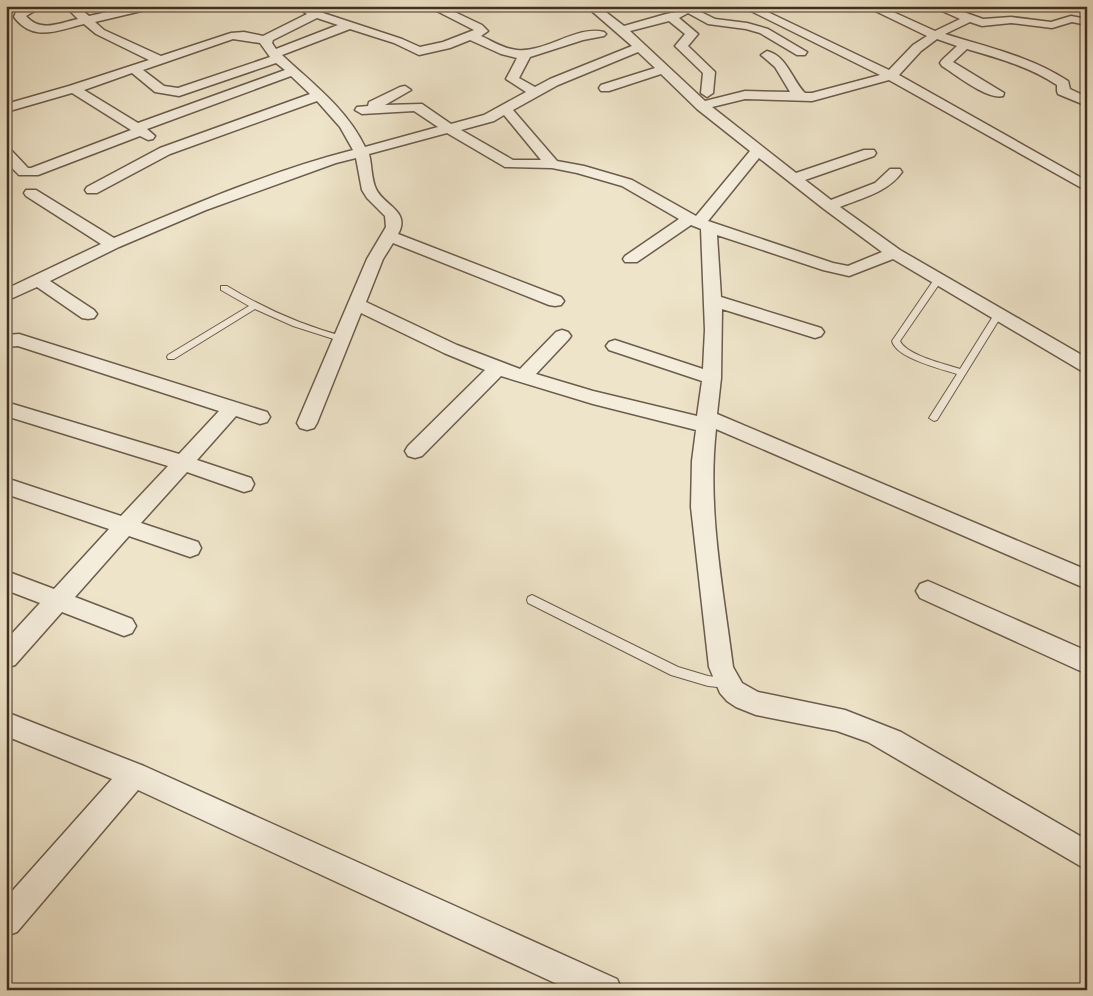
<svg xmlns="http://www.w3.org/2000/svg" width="1093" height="996" viewBox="0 0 1093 996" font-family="'Libre Bodoni',serif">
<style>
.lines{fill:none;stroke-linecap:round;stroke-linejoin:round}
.service-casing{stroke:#6c5c4c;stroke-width:2}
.minor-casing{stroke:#6c5c4c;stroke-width:3}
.service{fill:#f4eddc;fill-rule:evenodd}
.minor{fill:#f4eddc;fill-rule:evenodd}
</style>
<rect width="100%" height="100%" fill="#eee4c9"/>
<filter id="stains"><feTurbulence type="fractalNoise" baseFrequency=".004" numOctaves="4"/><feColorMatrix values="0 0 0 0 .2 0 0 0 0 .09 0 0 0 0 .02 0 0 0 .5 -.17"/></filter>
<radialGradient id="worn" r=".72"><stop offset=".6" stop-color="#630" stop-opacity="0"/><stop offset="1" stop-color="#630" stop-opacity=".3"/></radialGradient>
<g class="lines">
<g class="service-casing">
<path id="service" d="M935,278H938L942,280L900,341C906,355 945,364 960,369L995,313L998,312L1002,315L937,420L934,421L929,418L957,374C941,369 896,358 892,341Z
M221,286H227C265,309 303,326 346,337L347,339L343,342L293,326L255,309L174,359H168L167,357L168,355L249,306L221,290Z
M532,595L678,667L708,676L731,679L733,683L731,687L727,688L708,686L671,675L528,603L527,600L528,597Z"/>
</g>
<g class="minor-casing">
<path id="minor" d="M28,6H43L26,16C41,33 59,23 78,19L65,6H77L89,16L134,6H155L154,8L95,22L104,30L161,56L231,33L244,32L263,36L307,14L301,10V6H310L320,12L402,39L420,47L443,42L474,30L427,6H442L482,25L488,31L481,36C492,41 504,49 517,50C546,53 577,25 604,32L606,34L604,36L583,40L530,57L519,78L535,87L550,79L632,46L586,6H598L624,26L666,14L686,10L691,7L715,19L747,23L768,29L807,52L805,55H797L760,33L746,29L708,24L688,13L679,18L698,34L688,46L715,72L713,93L707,97L701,93L703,73L675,46L685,34L669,21L630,31L705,101L745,91L790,92L775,67L761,55L767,51C787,56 792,80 805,93H812L880,75L741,6H755L889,70L913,45L927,36L865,6H880L935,31L960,19L931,6H947L983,19L1011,17L1051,22L1071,16L1087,19V25L1072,22L1052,28L1011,23L982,26L970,22L945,34C987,47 1032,57 1068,81L1070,89L1087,97V106L1058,94L1057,91V85C1030,67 998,58 967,49L953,62L1004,93L1003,96C987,100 955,74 942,66L940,63L942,60L957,46L937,39L921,51L899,75L1087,181V191L889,80L812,101L745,99L712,107L796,173L864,150H874L876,153L874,156L805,180L831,200L875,183L890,169H900L902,172C888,192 862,198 840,207L900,250L1087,358V372L1080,370L893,259L849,276L823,270L717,235L721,297L821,328L824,332L821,336L815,338L722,309L721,378L717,414L1087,570V589L716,429C707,509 723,588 733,667L742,683L758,692L845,710L901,732L1087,840V870L868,742L837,731L756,715L736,707L727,701L720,693L709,667L691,507L692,461L696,430L593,404L501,376L422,456L415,458L408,456L405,451L408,446L485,370L444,353L361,313L317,423L314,428L307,430L300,428L297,423L367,259L386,227L385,216L367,198L362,190L356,158L336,163L206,210L119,247L50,281L94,310L97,314L94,318L88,319L82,318L37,287L6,301V289L101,244L26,196L24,193L26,190H36L114,238C192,205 271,171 353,150L340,127L317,101L170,154L97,193H87L85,190L87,187L160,148L310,94L291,76L147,129L155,136L153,139L148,140L140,136L38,175H19L6,162V149L11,150L28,168H31L131,130L72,93L6,112V104L69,86L149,60L96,34L84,24C58,30 34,43 14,17L16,12ZM317,18L338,25L276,49L272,43L273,40ZM350,29L394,43L419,55L450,48L470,40L501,54L517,58L506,79L526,92L484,115L451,124L422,104L385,105L411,90L405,86L400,87L369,102L368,106L357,107L355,110L362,114L414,111L438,127L365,147C347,109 312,83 282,55ZM233,39L260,43L270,57L178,88L164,86L143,70ZM638,52L655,68L601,85L599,88L601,91H609L661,74L697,109L750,151L696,216L632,180L584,166L557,161L513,110L558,85ZM276,63L285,70L138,123L84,90L132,73L155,92L179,96ZM504,115L541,160H513L461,130L494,121ZM447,133L505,167L552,168L577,173L622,186L679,219L625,256L623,259L625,262H637L691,225L701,229L705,330L703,369L615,340L609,342L606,346L609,350L702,381L697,416L593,391L536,374L568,340L571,336L568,332L562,330L556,332L520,369L457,345L366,302L383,259L393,243L549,305L555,306L561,305L564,301L561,297L398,234C411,211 384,206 376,189C371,178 372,165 369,154ZM759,158L824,209L882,252L848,266L833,263L708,221Z
M19,334L267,412L270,417L267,422L260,424L236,416L197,460L251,478L254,484L251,490L244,492L187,472L141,523L198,542L201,548L198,554L190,557L129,536L75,597L132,619L136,626L132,633L124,636L62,612L15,665L6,668V640L40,603L6,590V571L54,589L109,529L6,494V478L121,516L168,466L6,416V402L179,454L219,411L18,346L6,347V335Z
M928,581L1087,651V674L920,598L916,591L920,584Z
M6,712L144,766L617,979L622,990H570L138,790L17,932L6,936V898L112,779L6,736Z"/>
</g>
<use href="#service" class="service"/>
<use href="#minor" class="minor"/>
</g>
<rect width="1093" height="996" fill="none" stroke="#eee4c9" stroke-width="25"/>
<rect x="8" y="8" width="1078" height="981" fill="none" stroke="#402f22" stroke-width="2.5"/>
<rect x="12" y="12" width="1068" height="971" fill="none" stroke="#402f22"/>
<rect width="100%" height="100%" filter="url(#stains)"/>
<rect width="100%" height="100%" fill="url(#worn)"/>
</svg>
